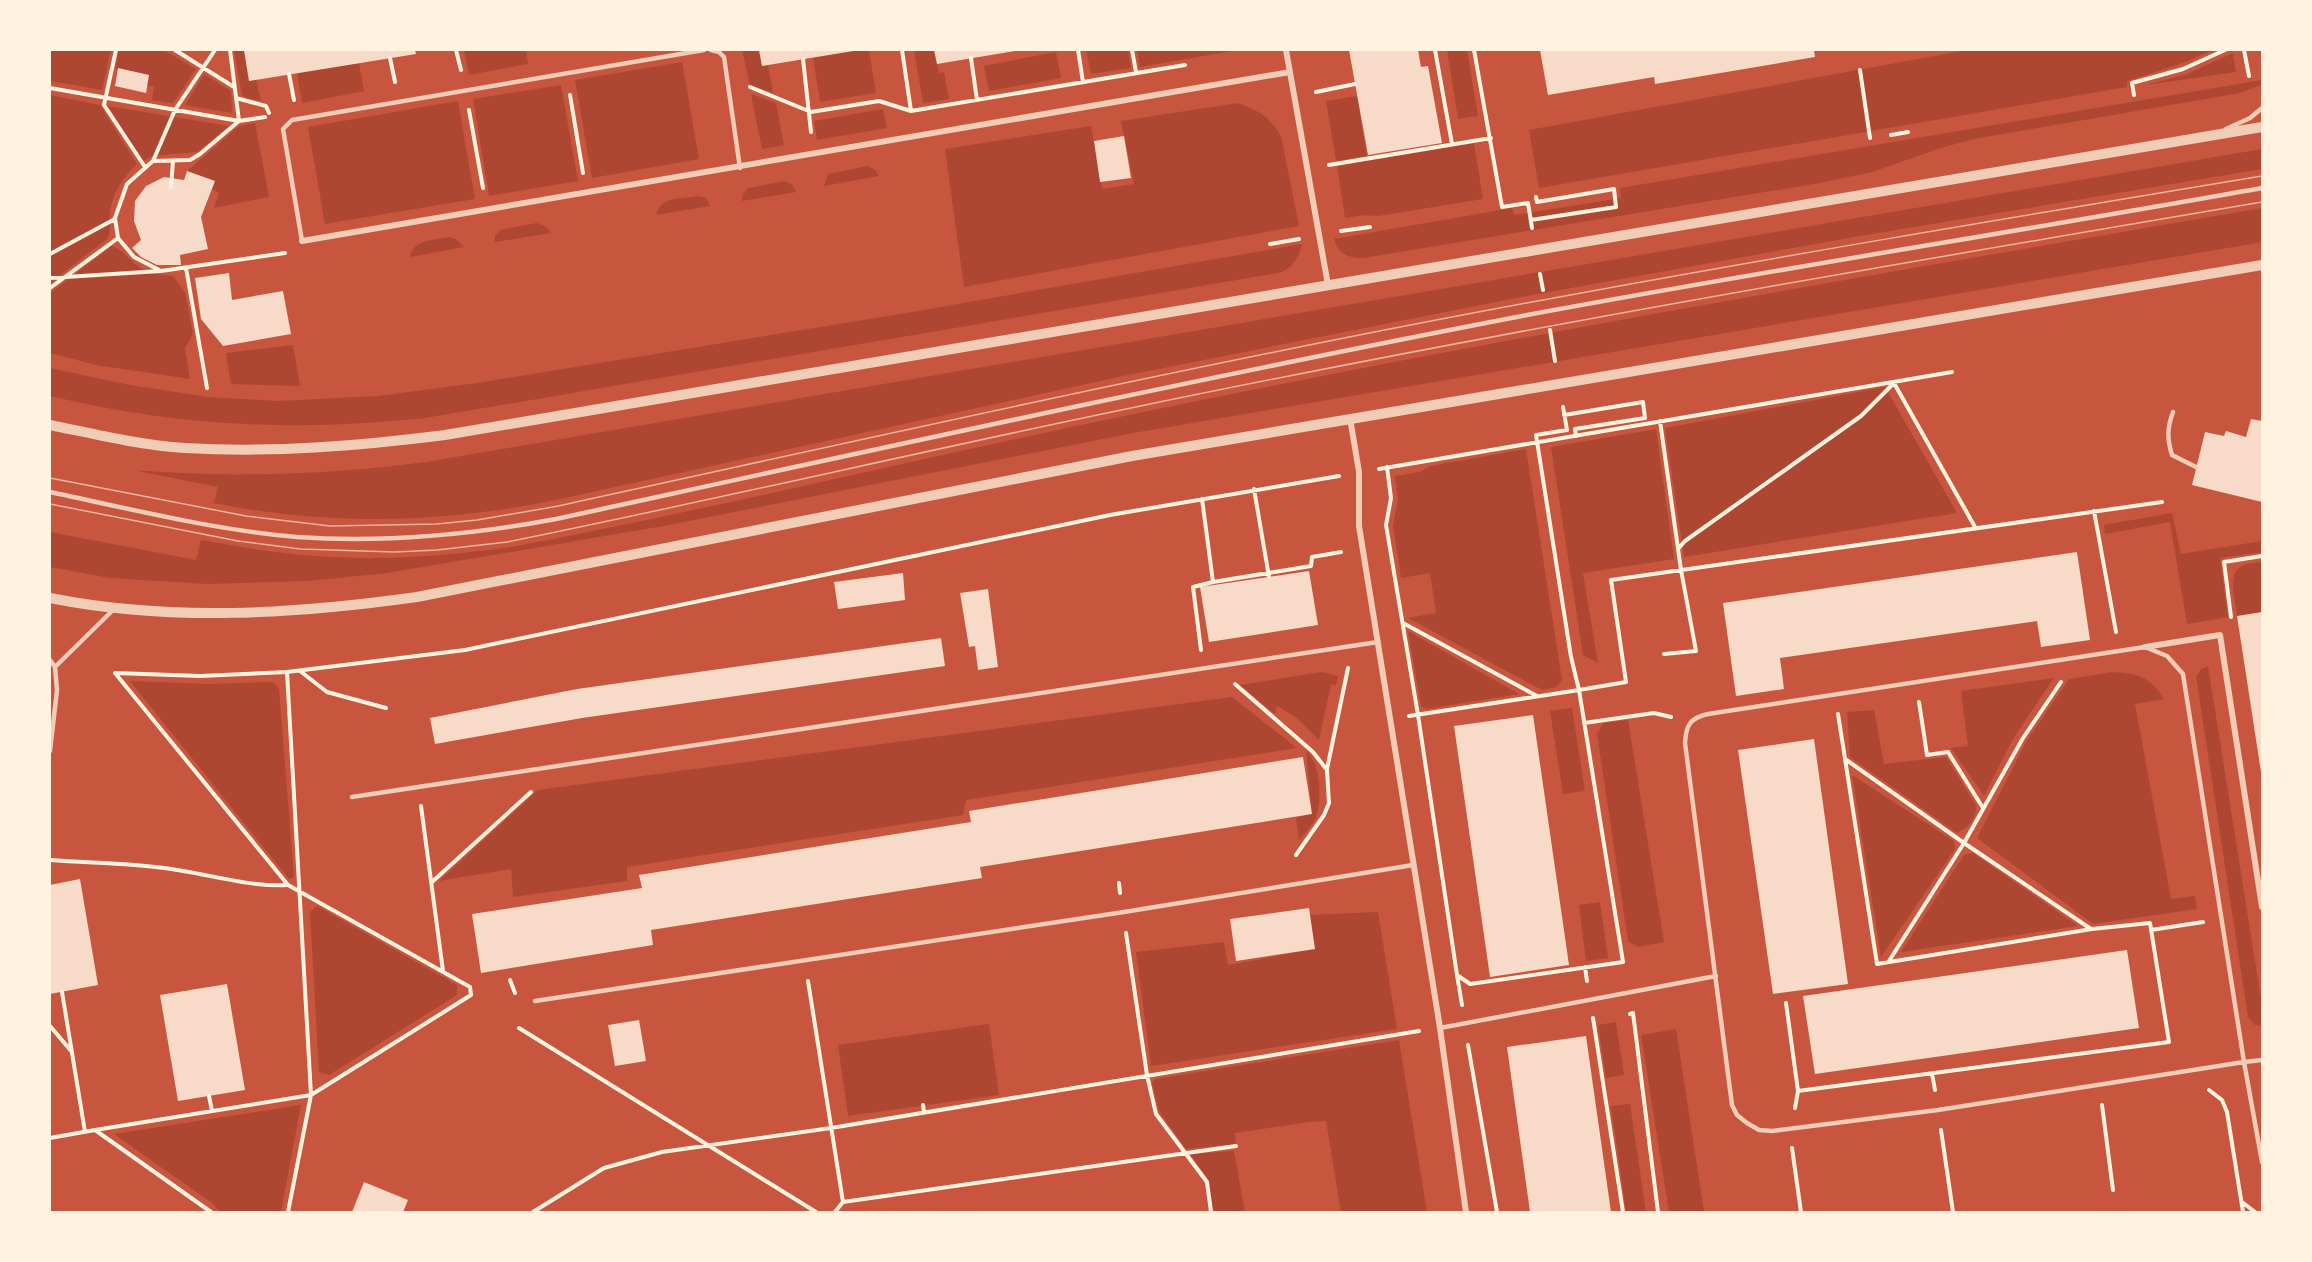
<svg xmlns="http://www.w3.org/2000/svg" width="2312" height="1262" viewBox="0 0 2312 1262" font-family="'Roboto Condensed',sans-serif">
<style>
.green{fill:#ae4732}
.building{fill:#f7dbc8}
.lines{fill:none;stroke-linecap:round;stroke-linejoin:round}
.path{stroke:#fff3e0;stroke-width:4}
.service{stroke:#f1ccb7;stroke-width:4.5}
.minor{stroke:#f1ccb7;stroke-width:6}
.tertiary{stroke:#f1ccb7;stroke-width:10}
.tram{stroke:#e9b49f;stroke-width:1.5}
</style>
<rect width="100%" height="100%" fill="#c8553d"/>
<path class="green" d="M50,50H111L102,90L50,81Z
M118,50H164L196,69L173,103L152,100L154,87L147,85L149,75L116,68Z
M234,50H244L249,81L256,80L261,101L246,98L242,95Z
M464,50H526L528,64L469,75Z
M742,50H759L762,66L768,65L773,93L750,85Z
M862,50H869L876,93L820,102L813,57Z
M914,50H934L939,73L944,72L949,99L923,103Z
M1086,50H1128L1131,68L1091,74Z
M1137,50H1237L1140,67Z
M1447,50H1467L1478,116L1458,119Z
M1967,50H2213L2180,64L2127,81V87L1539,188L1529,130Z
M1056,52L1061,78L989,91L984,66Z
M2233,53L2236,72L2146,85L2187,74Z
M682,62L699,159L592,178L575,80Z
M359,63L364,91L302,103L297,73Z
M204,74L231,91L232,113L185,105Z
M2262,80L2261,85L2240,93L1974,139L1944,147L1872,172L1820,183L1363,258C1349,259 1338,253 1334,239L1512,208L1514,215L1621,198L1620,188Z
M561,85L578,181L489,196L473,99Z
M751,94L776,103L784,145L762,149Z
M50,95L100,105L137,164C123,178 111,194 110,215C109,224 112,230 107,239L50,283Z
M1357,96L1367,156L1336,161L1326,101Z
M458,101L475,199L325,224L308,127Z
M1238,103C1259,111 1269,116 1281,136L1299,226L964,287L945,149L1091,126L1102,189L1134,184L1121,121Z
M108,106L229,126L197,152L152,156L143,161Z
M883,109L887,128L817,140L814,121Z
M255,123L269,197L214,208L219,193L212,189L215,181L187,171L239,126Z
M1474,143L1483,199L1378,216L1364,215L1345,218L1337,166Z
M2262,149V169L1854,237L1521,297L1123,376L551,501C440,523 326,526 214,503L218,487L133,470C232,478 328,475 426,462Z
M867,166L875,170L879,176L824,186L828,174Z
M785,181L792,185L796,192L742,201L743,194L748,188Z
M698,196L706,198L710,206L656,215C660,196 681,199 698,196Z
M2262,208V241L2257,243L1133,433L669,525L387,573L307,581L208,584L110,578L50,567V532L196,560L201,540C239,547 277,553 315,556C383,561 450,556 517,546C722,507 925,457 1129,415C1505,337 1884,273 2262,208Z
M537,223L546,227L551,233L495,242V236L500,230Z
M450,237L456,239L464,247L410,257C413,239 435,240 450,237Z
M1302,244C1299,258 1292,269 1278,273L425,418C298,432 174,426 50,396V368L130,385L208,397L279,401L378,396L477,383L912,312Z
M112,246C125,251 132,264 144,270C153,275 163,275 173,276L185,292L193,334L185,348L190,379L96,365L50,353V293Z
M293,345L300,386L231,384L226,353Z
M1885,387L1957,513L1684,557L1665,428Z
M1656,429L1674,559L1583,573L1598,663L1583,655L1551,447Z
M1526,449L1562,680L1557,687L1542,690L1408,618L1436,613L1430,573L1401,578L1393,526L1398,499L1395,476L1419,472L1431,466Z
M2172,513L2181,554L2262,541V552L2220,558L2228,617L2187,624L2170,522L2105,534L2104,525Z
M2262,562V612L2237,616C2236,602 2226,572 2243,565C2248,563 2256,563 2262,562Z
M1408,631L1519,694L1426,709L1421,706Z
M2208,666L2262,1005V1026L2255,1025L2248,1017L2196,676L2201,669Z
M1322,672L1338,676L1336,685L1331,684L1319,740L1297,718L1277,706L1275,714L1240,685Z
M2113,672C2138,674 2150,676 2164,699L2135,704L2171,899L2195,896L2197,909L2093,924L1977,838L2026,742L2069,679Z
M2054,678L2014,737L1984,796L1951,748L1968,746L1961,691Z
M130,681L208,684L273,682L279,689L294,877L289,879Z
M1232,697L1297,748L966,800L963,815L627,867V881L513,897L511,869L439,881L538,790Z
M1572,708L1585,791L1563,794L1550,711Z
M1874,710L1884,764L1946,757L1976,805C1977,818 1968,828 1957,833L1850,757L1847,712Z
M1628,720L1664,942L1638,947L1628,941L1597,734L1603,723Z
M1306,751C1321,762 1323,805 1314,821C1310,828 1304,834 1299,840L1296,818L1312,813Z
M1852,775L1954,841L1955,849L1881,957Z
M1973,853L2078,926L1901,952L1964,855Z
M1600,902L1608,958L1586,961L1579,905Z
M317,906L457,985V995L329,1075L319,1072L310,912Z
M1378,912L1397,1029L1151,1066L1136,952L1224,942L1228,965L1315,949L1310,915Z
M1616,1022L1624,1075L1606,1078L1598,1025Z
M989,1024L999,1095L848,1116L838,1045Z
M1676,1029L1704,1212H1669L1641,1035Z
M1399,1040L1427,1212H1341L1326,1121L1309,1122L1235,1133L1236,1144L1186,1149L1159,1111L1152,1083L1155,1079Z
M1630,1104L1646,1212H1626L1611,1106Z
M301,1105L281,1212H221L212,1203L114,1134Z
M1234,1151L1245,1212H1214L1208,1179L1190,1154Z"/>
<path class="building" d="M244,50H415L416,54L249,81Z
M759,50H853V51L762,66Z
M934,50H1015V51L937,64Z
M1349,50H1418L1421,67L1428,66L1442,143L1368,155Z
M1540,50H1814L1815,57L1655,84L1654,77L1548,95Z
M118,68L149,75L146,93L115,86Z
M1124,136L1131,178L1100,182L1094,141Z
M187,171L215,181L201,217L208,249L180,255L181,265H157L141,257L132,248L141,240L134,221L135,201L146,186L164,177L184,180Z
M229,273L232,300L283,291L291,334L223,346L201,319L195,278Z
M2251,419L2262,421V502L2192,485L2205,432L2224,436L2226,431L2246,437Z
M2077,552L2090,640L2041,647L2037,621L1780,658L1784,689L1736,696L1723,603Z
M1309,571L1318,625L1209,642L1200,587Z
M903,573L905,600L838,609L834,582Z
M988,589L998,667L978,670L975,646L969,647L960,593Z
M2262,612V772H2261L2237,616Z
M941,638L945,666L582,718L435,744L430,718L577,689Z
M1533,715L1569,965L1490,977L1454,726Z
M1814,739L1848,984L1773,994L1738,750Z
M1303,757L1312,814L980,867L982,878L651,930L653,945L481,973L472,914L642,888L639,875L971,822L969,811Z
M80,879L98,985L50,994V885Z
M1309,908L1315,949L1236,961L1230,919Z
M2127,950L2139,1028L1815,1074L1803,996Z
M227,984L245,1090L178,1101L160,995Z
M639,1020L646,1061L615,1066L608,1025Z
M1586,1036L1611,1212H1530L1507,1047Z
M364,1182L408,1200L403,1212H352Z"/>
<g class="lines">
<path class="path" d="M116,50L104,105L145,167
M175,50L234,87
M230,50L239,121L200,154L190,160L153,161L127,184L115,218L118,238L134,257L161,271L285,253
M456,50L461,70
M902,50L911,111
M1078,50L1083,82
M1132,50L1136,72
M1435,50L1452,144
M1474,50L1502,207L1528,203L1532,228
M2244,50L2249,76
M390,58L395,82
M971,58L977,100
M803,59L811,132
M1860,70L1870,138
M289,74L294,100
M750,87L811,112L879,101L911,111L1185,65
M50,88L239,121L265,117
M1316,92L1355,84
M570,95L583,173
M2134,95L2132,83L2183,69L2225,50
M236,98L266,106L269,113
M469,110L483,188
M1891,135L1908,132
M153,161L175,110L215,50
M1329,165L1491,138
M171,187L173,161
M1531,220L1616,207L1614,189L1537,202L1536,197
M1341,231L1370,227
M1270,244L1299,239
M50,254L115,219
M186,268L207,388
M1540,274L1543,290
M50,278L160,271
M50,288L118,238
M1550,330L1555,361
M1564,415L1643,402L1645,418L1575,429L1576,436
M1660,421L1681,570L1696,651L1664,654
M1387,467L1391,498L1386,525L1418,715L1457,975L1470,984L1623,962L1579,690L1626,682L1611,580L2162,502
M1379,469L1952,372
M1254,489L1269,577
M2094,511L2116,632
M1678,549L1685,541L1861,416L1894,383L1975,527
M1213,582L1311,566L1312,557L1341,552
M2231,617L2224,562L2262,556
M1403,623L1537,696
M1201,650L1193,587L1213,582L1202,499
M300,671L327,692L386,708
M287,672L465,650L1110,515L1339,476
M115,673L200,676L287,672L311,1095L288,1212
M1235,684L1313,752L1327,770L1329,803L1324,815L1296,855
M1919,702L1927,755L1948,752L1983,808
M1409,716L1579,690L1571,657L1536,435L1567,430L1563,407
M1584,723L1654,713L1671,717
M1845,759L1964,843L2091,929
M1327,769L1348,668
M421,806L443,971
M50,860C88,863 126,863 164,868C206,873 245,887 287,885
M432,882L531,792
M1119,883L1120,893
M2151,930L2203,922
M1126,933L1147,1075L1156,1114L1207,1182L1211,1212
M1889,961L1964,843L2023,738L2061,682
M1585,967L1587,981
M1457,975L1462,1005
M510,980L515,993
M808,981L843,1202L835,1212
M62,992L85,1132
M1786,1003L1798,1091L2169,1042L2150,923L2092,929L1877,964L1838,714
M1630,1014L1633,1013L1658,1212
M1593,1018L1623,1212
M50,1026L72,1052
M519,1028L816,1212
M1468,1045L1497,1212
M1932,1074L1935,1090
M2209,1090L2222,1100L2227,1112L2243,1212
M209,1096L212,1111
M923,1105L924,1112
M2102,1105L2113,1190
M1795,1108L1798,1091
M95,1130L311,1095L471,995L470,987L288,885L115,673
M1941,1130L1953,1212
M50,1138L95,1130L211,1212
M1792,1148L1801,1212
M843,1202L1236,1146
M2242,1202L2255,1212
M533,1212L604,1168L662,1152L831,1128L1419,1031"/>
<path class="service" d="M711,50L719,52L724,57L740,168
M2226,129L2250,118L2262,108
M302,241L283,129L292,120L704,50
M2173,412C2167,428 2167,439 2172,455L2196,467
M50,492C131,509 214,530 297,537C385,543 470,535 556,519C878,449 1199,378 1522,316C1768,270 2016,232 2262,188
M50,660L55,667L57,690L50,751
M55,667L113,610
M352,797L1378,642
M535,1001L1124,912L1413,865
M1440,1028L1716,976
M2262,1060L2244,1062L1938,1110L1772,1131L1759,1130L1747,1123L1737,1115L1732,1105L1685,743C1686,725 1690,718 1708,714L2145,647L2167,656L2183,674L2244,1062L2262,1162"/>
<path class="minor" d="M1286,50L1328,285
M302,241L1290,72
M1350,418L1359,472V526L1440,1028L1466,1212
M2145,647L2220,635L2262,907"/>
<path class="tertiary" d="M50,425C94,434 139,445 185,448C272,453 358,446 445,435L2262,127
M50,598C171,622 295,614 417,597L1132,456L2262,265"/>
<path class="tram" d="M50,478L246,516L330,526L437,524L477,520L553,507C875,437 1197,364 1521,304C1768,258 2015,217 2262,176
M50,504L238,541L300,549L395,552L437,550L507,542C715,500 922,451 1131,408C1506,330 1884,266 2262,202"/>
</g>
<rect width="2312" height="1262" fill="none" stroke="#fff3e0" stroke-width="102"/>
</svg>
